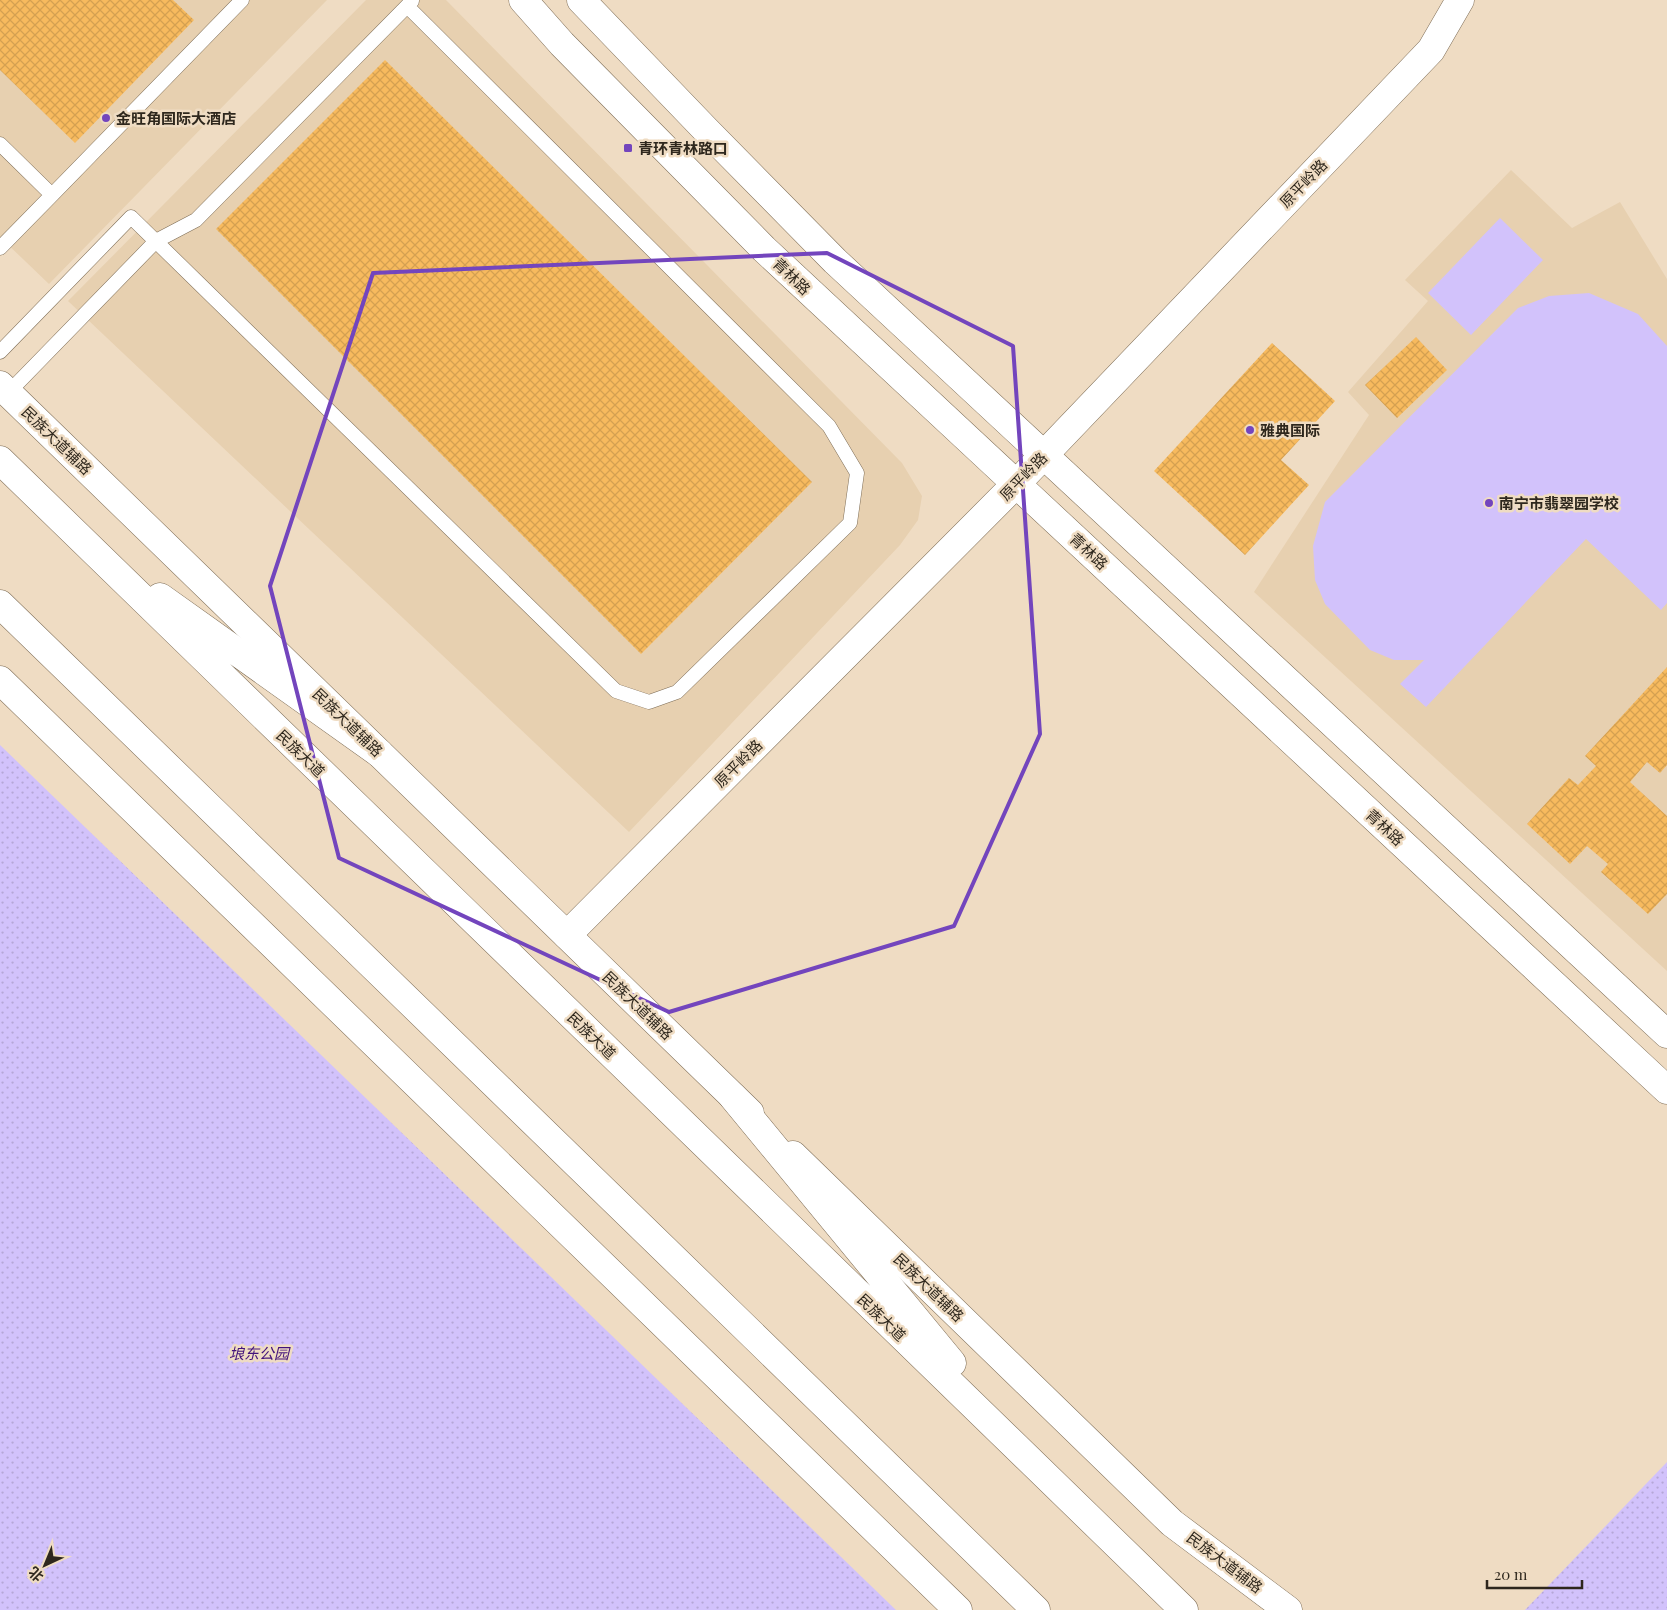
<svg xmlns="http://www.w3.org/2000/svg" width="1667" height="1610" viewBox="0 0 1667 1610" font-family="'Playfair Display','Noto Sans SC',serif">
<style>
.built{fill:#e7d0b0}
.green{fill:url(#green-dots)}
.pitch{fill:#d2c2fb}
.building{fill:url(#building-cross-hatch)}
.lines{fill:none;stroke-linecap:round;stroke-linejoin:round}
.lane-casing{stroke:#7e6d56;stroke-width:15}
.street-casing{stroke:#7e6d56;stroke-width:29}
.secondary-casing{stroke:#7e6d56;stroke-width:29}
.highway-casing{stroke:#7e6d56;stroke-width:29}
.lane{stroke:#fff;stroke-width:14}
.street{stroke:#fff;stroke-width:28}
.secondary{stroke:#fff;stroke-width:28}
.highway{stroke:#fff;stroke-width:28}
.marked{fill:none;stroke:#7345bd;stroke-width:4;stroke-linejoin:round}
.poi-dot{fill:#7345bd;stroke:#efdcc3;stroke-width:2}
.labels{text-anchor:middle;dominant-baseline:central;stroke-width:5;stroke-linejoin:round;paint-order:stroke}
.poi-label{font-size:15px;font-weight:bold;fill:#2e271d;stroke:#efdcc3;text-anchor:start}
.street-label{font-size:15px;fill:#2e271d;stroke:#efdcc3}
.park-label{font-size:15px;font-style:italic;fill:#42127b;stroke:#efdcc3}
</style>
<defs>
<pattern id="green-dots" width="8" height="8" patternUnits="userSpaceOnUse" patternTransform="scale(1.25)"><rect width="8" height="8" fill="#d2c2fb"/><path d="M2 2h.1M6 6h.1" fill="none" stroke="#b5a7d7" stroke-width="1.8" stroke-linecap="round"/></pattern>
<pattern id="building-cross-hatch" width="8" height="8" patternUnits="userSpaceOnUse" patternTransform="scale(1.25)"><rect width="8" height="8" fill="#f7ba5e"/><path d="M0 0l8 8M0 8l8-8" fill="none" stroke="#d4a051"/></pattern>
</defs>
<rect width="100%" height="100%" fill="#efdcc3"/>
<path class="built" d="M0,0H327L49,284L0,237Z
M366,0H446L902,463L922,496L918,520L900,545L629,832L68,301Z
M1511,170L1572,228L1620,202L1667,279V971L1254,592L1369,415L1348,392L1428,301L1405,280Z"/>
<path class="green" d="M0,745L896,1610H0Z
M1667,1462V1610H1525Z"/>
<path class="pitch" d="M1500,218L1543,260L1471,335L1428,293Z
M1589,293L1638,314L1667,346V603L1661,610L1586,539L1426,707L1400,684L1424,660H1394L1370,650L1325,604L1315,580L1313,546L1325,502L1518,308L1549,296Z"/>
<path class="building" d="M0,0H173L194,20L75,143L0,70Z
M385,60L812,482L641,654L216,229Z
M1416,337L1447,370L1397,418L1365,385Z
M1272,343L1335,401L1281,460L1309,485L1245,555L1154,471Z
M1667,667V765L1660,773L1647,762L1630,782L1667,816V894L1648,914L1601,872L1608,864L1587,846L1570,864L1527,824L1569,778L1578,785L1596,766L1585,756Z"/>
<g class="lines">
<g class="lane-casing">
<path id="lane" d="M0,144L52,195L0,248
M52,195L242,0
M0,352L131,217L616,691L649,702L677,692L850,523L857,473L829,426L407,6
M8,393L156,241L196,220L412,1"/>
</g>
<g class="street-casing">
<path id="street" d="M567,935L1017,483L1431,50L1460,0"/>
</g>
<g class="secondary-casing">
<path id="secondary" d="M523,0L562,44L764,249L1667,1090
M581,0L706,130L835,261L1667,1034
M0,385L750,1113
M0,680L958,1610
M793,1155L1172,1523L1288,1610"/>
</g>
<g class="highway-casing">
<path id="highway" d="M0,460L1184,1610
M160,597L379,753
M0,604L1036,1610
M733,1097L952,1363"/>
</g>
<use href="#lane" class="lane"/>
<use href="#street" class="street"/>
<use href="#secondary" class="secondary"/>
<use href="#highway" class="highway"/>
</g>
<path class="marked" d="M827,253L1013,346L1040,734L954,926L669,1012L339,858L270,586L373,273Z"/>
<g class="poi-dot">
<circle cx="106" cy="118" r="5"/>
<rect x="623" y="143" width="10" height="10" rx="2.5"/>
<circle cx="1250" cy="430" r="5"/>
<circle cx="1489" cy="503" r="5"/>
</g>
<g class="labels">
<g class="poi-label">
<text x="116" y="118">金旺角国际大酒店</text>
<text x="638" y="148">青环青林路口</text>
<text x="1260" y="430">雅典国际</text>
<text x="1499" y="503">南宁市翡翠园学校</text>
</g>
<g class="street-label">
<text transform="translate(1303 183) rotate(-46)">原平岭路</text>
<text transform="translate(792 276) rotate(44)">青林路</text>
<text transform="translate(57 440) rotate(44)">民族大道辅路</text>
<text transform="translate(1023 476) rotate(-46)">原平岭路</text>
<text transform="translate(1089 551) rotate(43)">青林路</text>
<text transform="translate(348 722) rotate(44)">民族大道辅路</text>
<text transform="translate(301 753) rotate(44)">民族大道</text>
<text transform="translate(738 763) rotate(-45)">原平岭路</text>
<text transform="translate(1385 827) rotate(43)">青林路</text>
<text transform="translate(638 1005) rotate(44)">民族大道辅路</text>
<text transform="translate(592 1035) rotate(44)">民族大道</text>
<text transform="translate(929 1287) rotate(44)">民族大道辅路</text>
<text transform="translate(882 1317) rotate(44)">民族大道</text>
<text transform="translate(1225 1562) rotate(37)">民族大道辅路</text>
</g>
<g class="park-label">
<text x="259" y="1353">埌东公园</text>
</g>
</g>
<g transform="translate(45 1565) rotate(224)" stroke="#efdcc3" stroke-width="4" paint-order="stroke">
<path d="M0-4L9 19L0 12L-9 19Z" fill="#2e271d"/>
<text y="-8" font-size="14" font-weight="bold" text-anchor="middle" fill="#2e271d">北</text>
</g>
<path d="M1487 1580v8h95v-8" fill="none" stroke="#2e271d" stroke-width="2.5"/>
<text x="1494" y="1580" font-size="15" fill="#2e271d" stroke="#efdcc3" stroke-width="4" paint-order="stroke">20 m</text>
</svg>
